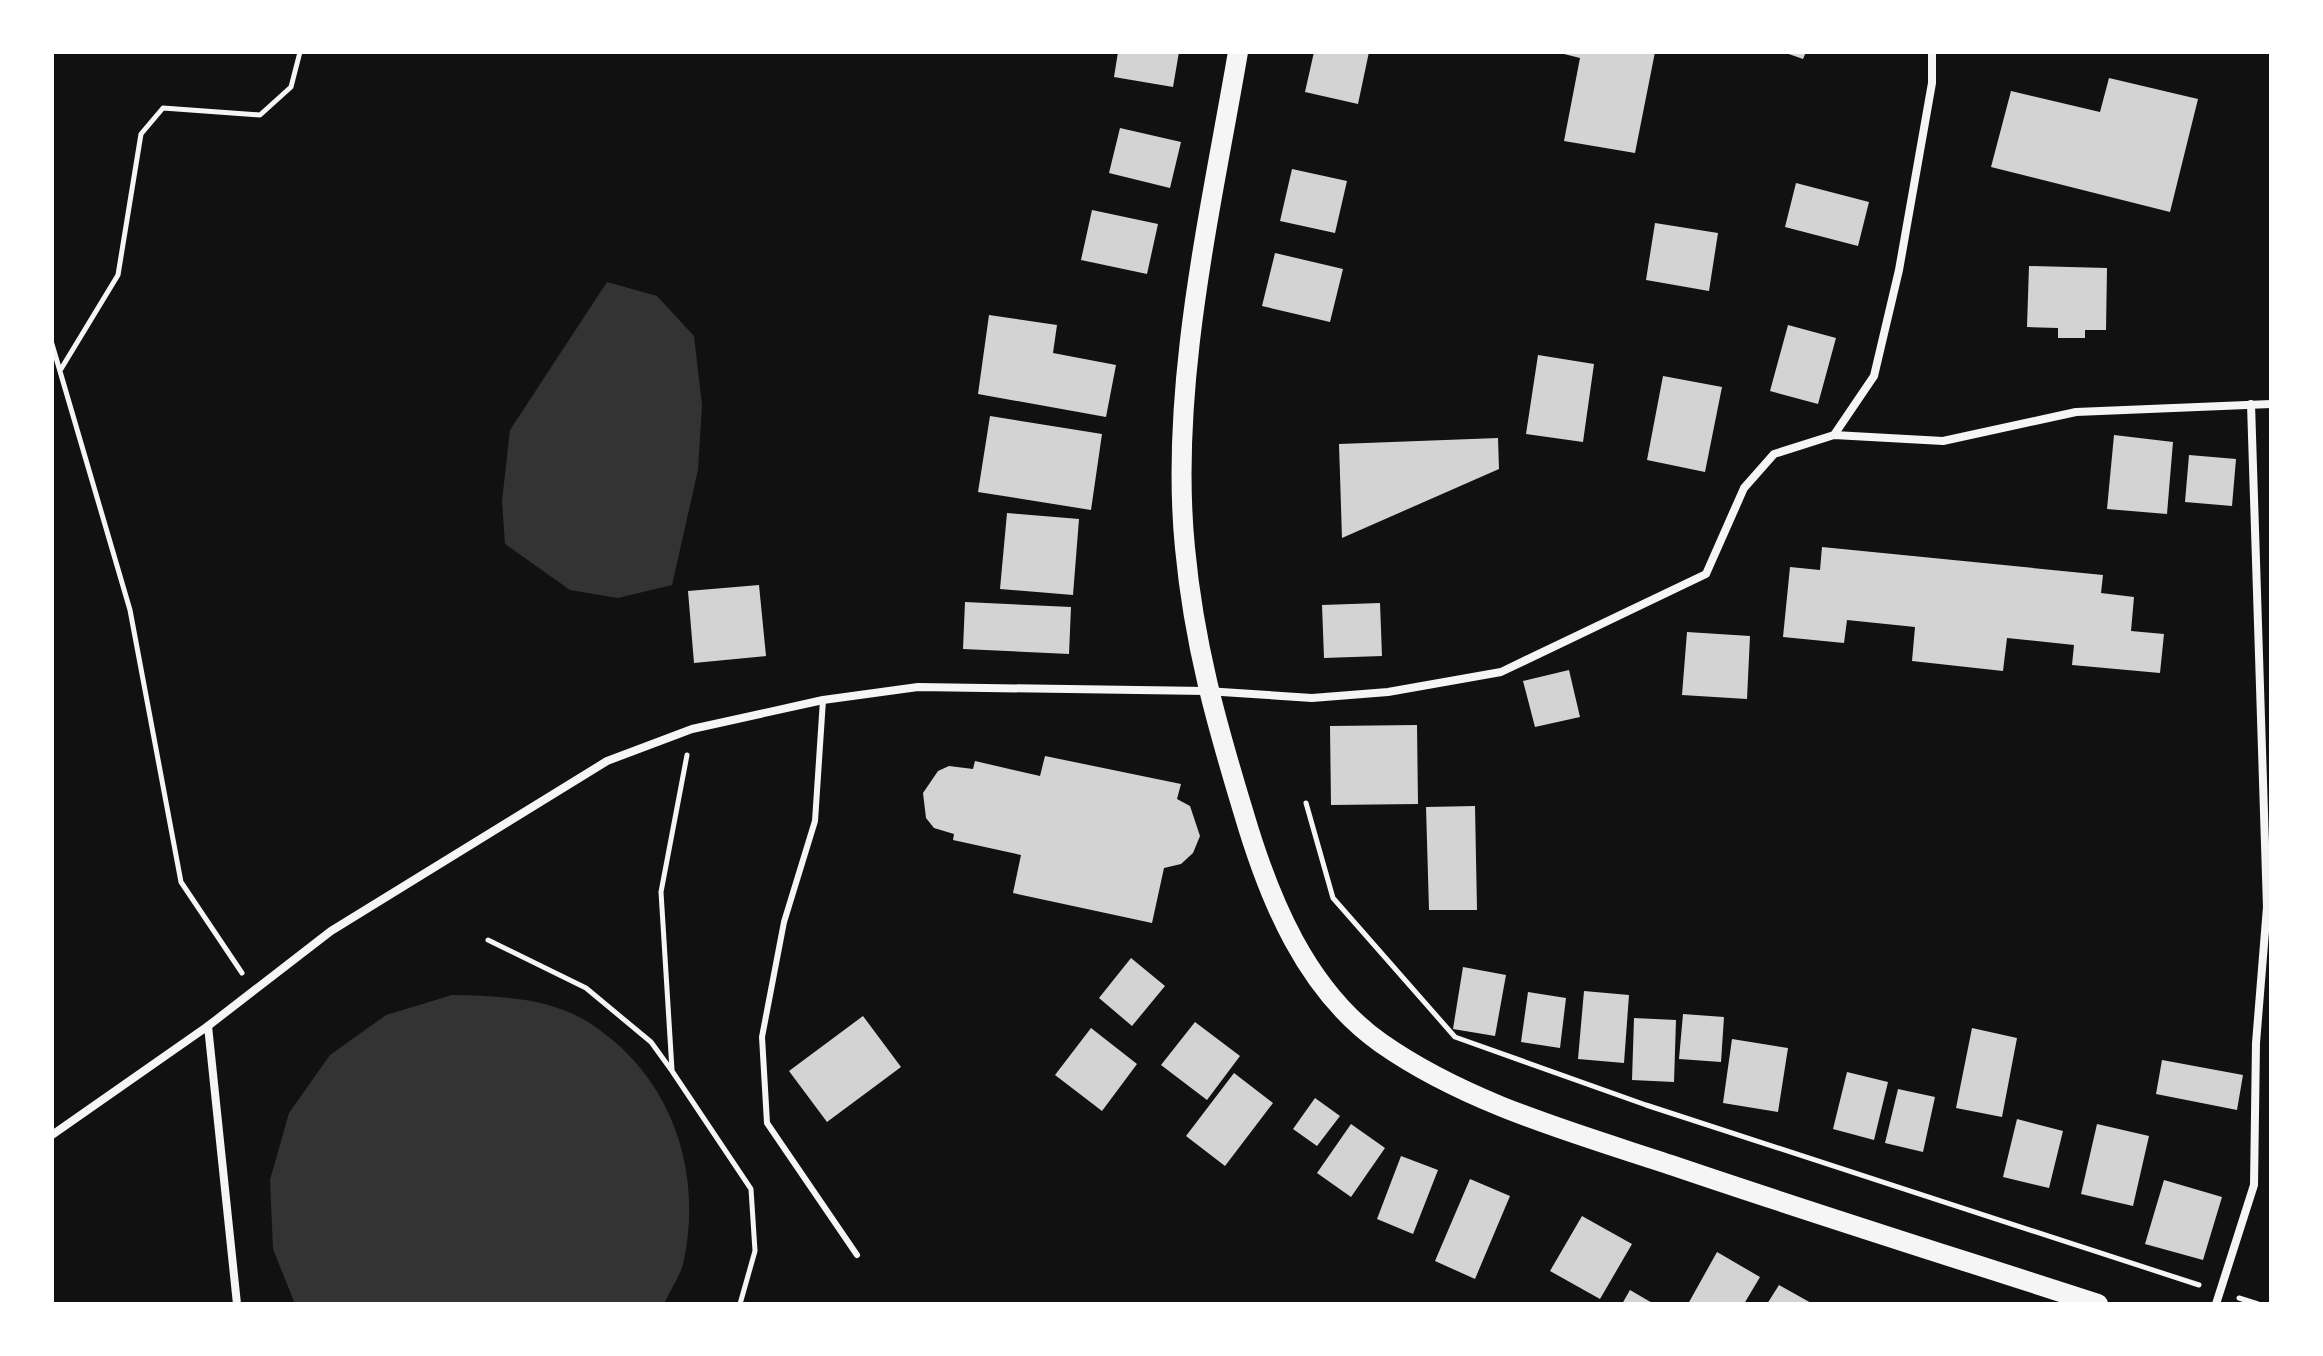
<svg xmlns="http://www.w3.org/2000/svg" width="2323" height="1356" viewBox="0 0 2323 1356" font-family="Raleway,sans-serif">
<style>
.water{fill:#333}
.building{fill:#d3d3d3}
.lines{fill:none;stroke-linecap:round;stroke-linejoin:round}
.path{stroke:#f5f5f5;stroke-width:5}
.service{stroke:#f5f5f5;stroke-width:6}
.minor{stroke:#f5f5f5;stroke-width:8}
.primary{stroke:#f5f5f5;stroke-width:20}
</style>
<rect width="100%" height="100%" fill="#111"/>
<path class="water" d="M607,282L657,296L694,336L702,405L698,470L672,585L618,598L570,590L505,544L502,501L510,430Z
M452,995C498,996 547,997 588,1022C670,1074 703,1167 684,1260C681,1275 670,1290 664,1304H295L273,1249L270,1180L289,1113L330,1055L386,1015Z"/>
<path class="building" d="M1118,52H1179L1173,87L1114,77Z
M1314,52H1369L1358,104L1305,92Z
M1556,52H1655L1635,153L1564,141L1580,58Z
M1783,52H1806L1803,59Z
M2109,78L2198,99L2170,212L1991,167L2011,91L2100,112Z
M1120,128L1181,142L1170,188L1109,173Z
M1292,169L1347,181L1335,233L1280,221Z
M1796,183L1869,202L1858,246L1785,227Z
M1092,210L1158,224L1147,274L1081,260Z
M1655,223L1718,233L1709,291L1646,280Z
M1275,253L1343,269L1330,322L1262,306Z
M2029,266L2107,268L2106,330H2085V338H2058V328L2027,327Z
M989,315L1057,325L1053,353L1116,365L1106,417L978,394Z
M1788,325L1836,338L1818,404L1770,391Z
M1538,355L1594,364L1583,442L1526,434Z
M1663,376L1722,387L1705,472L1647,460Z
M990,416L1102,434L1091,510L978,492Z
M2114,435L2173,442L2167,514L2107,509Z
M1498,438L1499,469L1342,538L1339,444Z
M2189,455L2236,459L2232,506L2185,502Z
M1007,513L1079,519L1073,595L1000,589Z
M1822,547L2103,575L2101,593L2134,597L2131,631L2164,634L2160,673L2072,665L2074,645L2007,638L2003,671L1912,661L1915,627L1847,620L1844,643L1783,637L1790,567L1820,570Z
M759,585L766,656L694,663L688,591Z
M965,602L1071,607L1069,654L963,649Z
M1380,603L1382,656L1324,658L1322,605Z
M1687,632L1750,636L1747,699L1682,695Z
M1569,670L1580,717L1535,727L1523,681Z
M1417,725L1418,804L1331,805L1330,726Z
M1045,756L1181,784L1177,799L1190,806L1200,836L1193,853L1181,864L1164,868L1152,923L1013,893L1021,855L953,840L954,834L934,828L926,818L923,793L938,771L949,766L973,769L975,761L1040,776Z
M1475,806L1477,910H1429L1426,807Z
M1131,958L1165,986L1132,1026L1099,998Z
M1463,967L1506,975L1495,1036L1453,1029Z
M1584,991L1629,995L1624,1063L1578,1059Z
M1528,992L1566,998L1560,1048L1521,1042Z
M1683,1014L1724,1017L1721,1062L1679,1059Z
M863,1016L901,1067L827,1122L789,1071Z
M1634,1018L1676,1020L1674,1082L1632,1080Z
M1195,1022L1240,1056L1207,1100L1161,1065Z
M1091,1028L1137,1064L1102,1111L1055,1075Z
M1972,1028L2017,1038L2002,1117L1956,1108Z
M1732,1039L1788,1048L1778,1112L1723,1103Z
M2162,1060L2243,1075L2237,1110L2156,1094Z
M1847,1072L1888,1082L1874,1140L1833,1129Z
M1234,1073L1273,1103L1225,1166L1186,1136Z
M1898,1089L1935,1097L1923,1152L1885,1143Z
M1315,1098L1340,1116L1317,1146L1293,1129Z
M2017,1119L2063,1131L2049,1188L2003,1177Z
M1351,1124L1385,1148L1351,1197L1317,1173Z
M2097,1124L2149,1136L2133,1206L2081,1194Z
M1401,1156L1438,1170L1413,1234L1377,1219Z
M1470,1179L1510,1196L1475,1279L1435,1261Z
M2164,1180L2222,1197L2203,1260L2145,1244Z
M1582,1216L1632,1244L1600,1299L1550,1271Z
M1717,1252L1760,1277L1744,1304H1688Z
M1779,1285L1813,1304H1767Z
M1630,1290L1654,1304H1622Z"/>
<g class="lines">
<path class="path" d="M52,344L130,610L181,882L242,973
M61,369L118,275L141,134L163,108L260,115L291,87L300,52
M1306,803L1333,898L1455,1037L1646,1105L2199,1285
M488,940L586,988L651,1042L672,1071L751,1189L755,1251L740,1304
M672,1070L661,892L687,755
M2239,1298L2258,1304"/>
<path class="service" d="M823,700L815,821L784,922L762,1037L767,1123L857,1255"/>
<path class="minor" d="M1834,435L1874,376L1899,270L1932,83V52
M208,1026L237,1304
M52,1135L208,1026L331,931L607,761L692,729L823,700L918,687L1206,691L1312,698L1388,692L1501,672L1706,574L1744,488L1774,454L1834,435L1943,441L2076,412L2271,404
M2216,1304L2254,1185L2256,1043L2267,907L2251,404"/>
<path class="primary" d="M1238,52C1211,210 1169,387 1185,548C1194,644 1216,722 1244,814C1269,899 1306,990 1381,1043C1468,1104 1575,1133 1674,1166C1815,1214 1956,1258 2098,1304"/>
</g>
<rect width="2323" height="1356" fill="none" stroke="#ffffff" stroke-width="108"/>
</svg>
